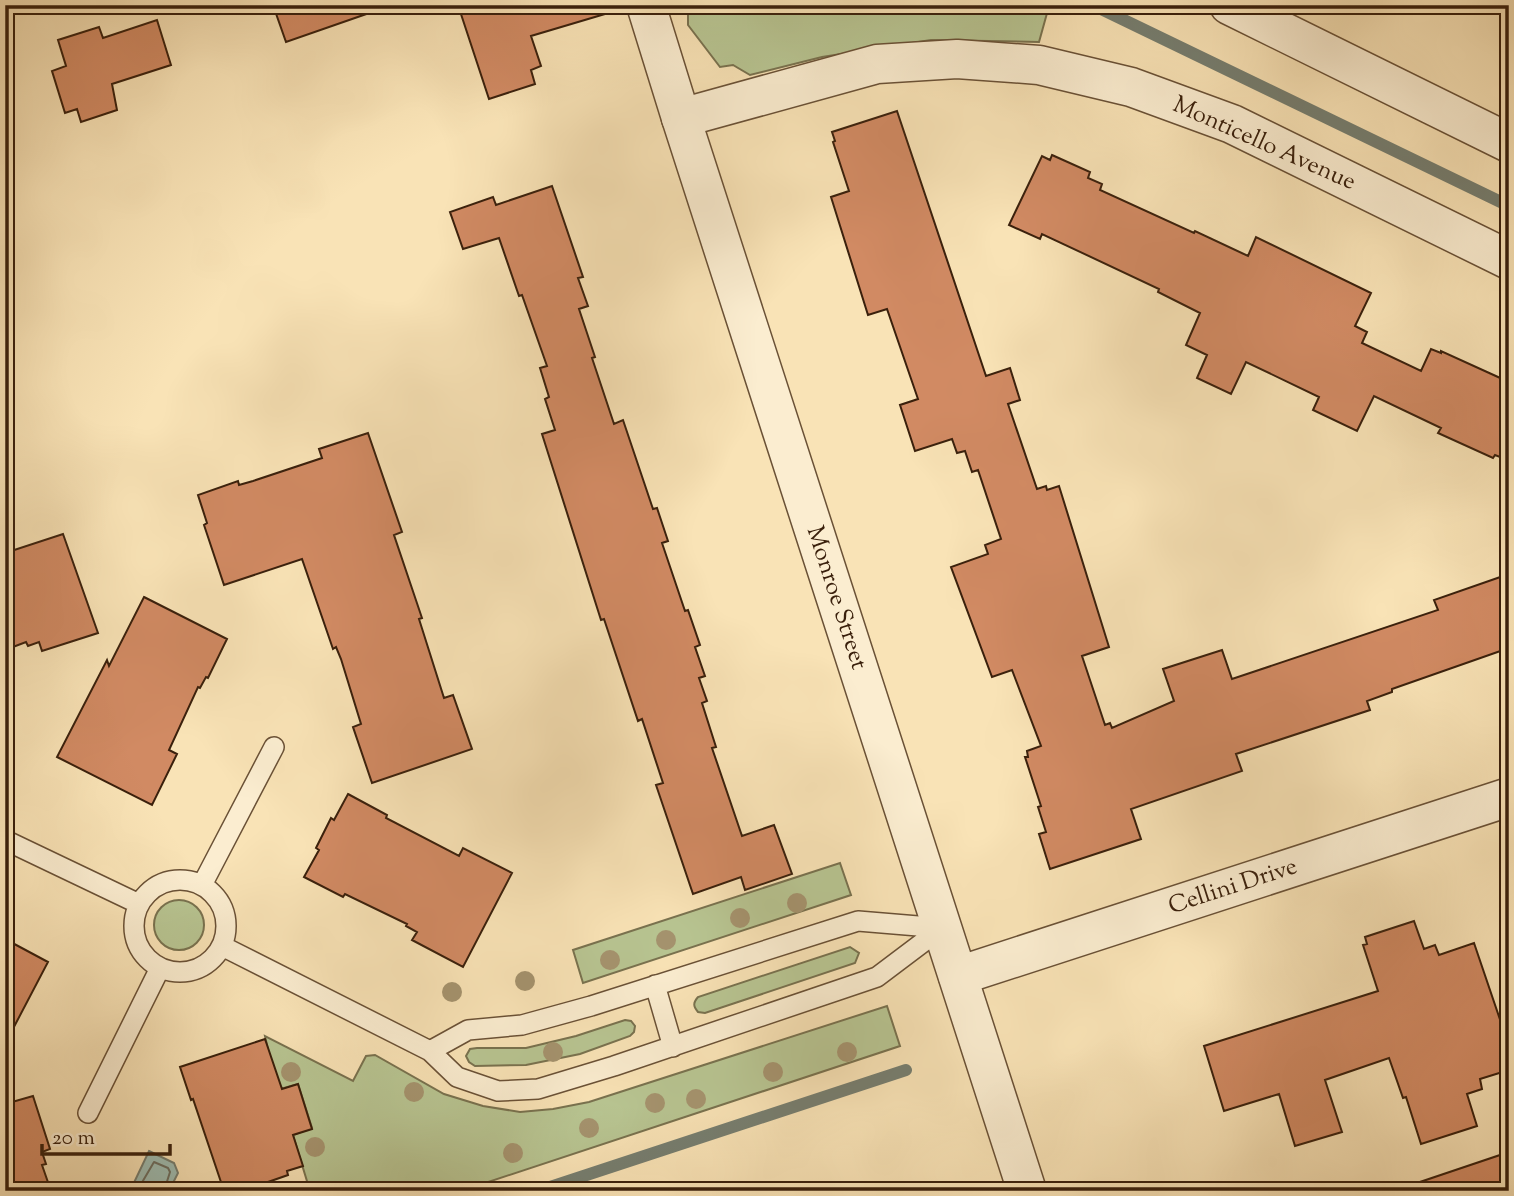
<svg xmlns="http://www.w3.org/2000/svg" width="1514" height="1196" viewBox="0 0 1514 1196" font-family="'Sorts Mill Goudy',serif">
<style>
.green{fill:#b8c592;stroke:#79724f;stroke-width:2}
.water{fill:#9ebdb3;stroke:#767e70;stroke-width:2}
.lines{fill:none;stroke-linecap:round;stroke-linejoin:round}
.shore{stroke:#6c6e60;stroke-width:2}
.stream{stroke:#767e70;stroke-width:12}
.building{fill:#d18a63;stroke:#3a200c;stroke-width:2}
.service-casing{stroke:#6a5136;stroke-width:22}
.minor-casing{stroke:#6a5136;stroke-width:41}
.tertiary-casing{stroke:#6a5136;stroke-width:41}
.service{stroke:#fbedd0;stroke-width:19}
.minor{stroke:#fbedd0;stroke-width:38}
.tertiary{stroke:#fbedd0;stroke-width:38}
.tree{fill:#a5936e}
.labels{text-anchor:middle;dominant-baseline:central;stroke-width:5;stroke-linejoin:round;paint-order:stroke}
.street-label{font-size:24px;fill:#3a200c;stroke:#fbedd0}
</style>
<rect width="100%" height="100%" fill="#f9e3b6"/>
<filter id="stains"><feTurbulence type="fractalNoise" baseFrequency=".00286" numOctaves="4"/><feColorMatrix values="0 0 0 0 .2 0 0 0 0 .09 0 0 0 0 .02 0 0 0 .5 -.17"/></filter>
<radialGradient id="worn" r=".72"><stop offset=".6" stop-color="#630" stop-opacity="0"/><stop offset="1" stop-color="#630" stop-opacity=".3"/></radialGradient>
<path class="green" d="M688,5L1049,6L1039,42L931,40L822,57L750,75L733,65L720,67L688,25Z
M840,863L851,895L583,983L573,950Z
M154 925a25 25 0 1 1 50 0a25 25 0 1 1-50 0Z
M850,947L859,953L855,963L705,1013L698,1012C693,1006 693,1003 698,997Z
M887,1006L900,1046L461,1191H310L293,1135L312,1128L298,1084L277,1090L265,1036L353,1081L366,1056L375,1055L444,1094L483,1106L520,1112L553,1109L589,1102Z
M625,1020L631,1021L635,1026L634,1032L630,1036L580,1054L526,1065L475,1066L469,1062L466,1056L470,1049L477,1048H526L576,1036Z"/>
<path class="water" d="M149,1151L174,1163L178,1173L169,1191H130Z"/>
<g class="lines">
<path class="shore" d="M137,1191L154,1162L168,1168L170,1172L164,1191"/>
<path class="stream" d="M1093,5L1509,206
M538,1191L906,1070"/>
</g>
<path class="building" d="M273,5H374L375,11L286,42Z
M458,5H604L605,14L531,36L541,66L531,70L535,84L489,99Z
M157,20L171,65L112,84L117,110L81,122L77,109L65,113L52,71L66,66L58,40L99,27L103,38Z
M897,111L986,376L1010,368L1020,400L1008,404L1037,489L1046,486L1047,490L1059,486L1109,647L1082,656L1105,725L1110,723L1112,728L1174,701L1163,669L1222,650L1232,679L1438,610L1434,600L1509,574V648L1392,689V692L1367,701L1370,710L1236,754L1242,771L1131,809L1141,839L1050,869L1039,834L1046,832L1038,807L1041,806L1025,757H1028L1027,751L1041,746L1012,670L992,677L951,567L988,554L985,545L1001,539L978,470L972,472L965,451L957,453L952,439L915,451L900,405L918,399L887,309L868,315L831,197L849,191L833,142L835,141L832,132Z
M1052,155L1090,172L1088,178L1102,184L1100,190L1194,233L1195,231L1248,256L1256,237L1371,293L1355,326L1367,332L1362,343L1421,371L1431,349L1441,353V351L1509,382V438L1500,457L1495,455L1493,458L1438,433L1441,428L1374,396L1357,431L1313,410L1319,397L1246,362L1231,394L1197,378L1207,355L1186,345L1200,313L1158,292L1159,289L1042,234L1040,239L1009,225L1042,156L1050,160Z
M552,186L583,277L578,278L588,306L579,309L595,357L592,358L614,424L623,420L653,509L657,508L668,541L662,543L685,611L688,610L700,645L695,647L705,676L699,678L707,701L702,703L716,747L712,748L742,836L774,825L792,874L745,890L741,877L693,894L656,785L663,783L642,719L638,721L604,619L601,620L542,434L555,430L545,399L549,397L540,368L547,366L522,295L519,296L499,238L463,249L450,212L493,197L496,205Z
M368,433L402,532L394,535L422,618L419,619L444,698L453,695L472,749L372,783L353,727L361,724L341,659L336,647L333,649L302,559L224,585L204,525L207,523L198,495L238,481L239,485L253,481L322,458L319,449Z
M63,534L98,633L42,651L39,642L28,646L26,642L5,650V553Z
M144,597L227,639L208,678L206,677L200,688L198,687L169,750L177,754L152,805L57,757L107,660L109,666Z
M348,794L387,815L386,818L459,856L463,848L512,873L463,967L412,940L417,932L406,926L407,924L345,894L343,897L304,877L319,850L316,848L331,818L334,820Z
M1414,921L1424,949L1435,945L1439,955L1474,943L1509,1046V1070L1480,1079L1482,1089L1467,1094L1477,1126L1421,1144L1406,1097L1403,1098L1389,1058L1325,1080L1342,1132L1295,1146L1279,1094L1224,1111L1204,1046L1378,991L1363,945L1367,944L1365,937Z
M5,939L48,962L5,1044Z
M265,1039L282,1089L298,1084L312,1129L293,1135L303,1166L287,1171L288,1175L242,1191H224L193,1099L191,1100L180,1067Z
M33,1096L50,1149L42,1152L46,1164L42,1165L51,1191H5V1104Z
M1509,1152V1191H1412L1411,1185Z"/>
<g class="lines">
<g class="service-casing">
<path id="service" d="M5,840L139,904
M134 926a46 46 0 1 1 92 0a46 46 0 1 1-92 0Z
M202,885L274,747
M858,921L942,928L877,977L614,1066L538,1089L498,1091L457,1077L430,1051L468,1030L522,1025L591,1006Z
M222,946L430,1051
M655,985L673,1047
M88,1113L160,968"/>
</g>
<g class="minor-casing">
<path id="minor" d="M1229,5L1509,143
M681,118L877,64L957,59L1039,65L1131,87L1232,124L1509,260
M958,976L1509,797"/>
</g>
<g class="tertiary-casing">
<path id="tertiary" d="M646,5L681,118L1027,1191"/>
</g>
<use href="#service" class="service"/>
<use href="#minor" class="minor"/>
<use href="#tertiary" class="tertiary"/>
</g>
<g class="tree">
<circle cx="797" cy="903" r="10"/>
<circle cx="740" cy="918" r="10"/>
<circle cx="666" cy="940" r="10"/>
<circle cx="610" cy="960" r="10"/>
<circle cx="525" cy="981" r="10"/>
<circle cx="452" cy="992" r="10"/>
<circle cx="553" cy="1052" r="10"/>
<circle cx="847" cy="1052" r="10"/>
<circle cx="291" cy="1072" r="10"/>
<circle cx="773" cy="1072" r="10"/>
<circle cx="414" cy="1092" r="10"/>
<circle cx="696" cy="1099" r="10"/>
<circle cx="655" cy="1103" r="10"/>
<circle cx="589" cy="1128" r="10"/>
<circle cx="315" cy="1147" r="10"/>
<circle cx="513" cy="1153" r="10"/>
</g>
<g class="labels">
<g class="street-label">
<text transform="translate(1264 144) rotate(24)">Monticello Avenue</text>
<text transform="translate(836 598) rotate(72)">Monroe Street</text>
<text transform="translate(1233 887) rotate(-18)">Cellini Drive</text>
</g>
</g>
<rect width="1514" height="1196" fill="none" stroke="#f9e3b6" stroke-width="28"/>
<rect x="7" y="7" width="1500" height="1182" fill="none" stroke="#3a200c" stroke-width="3.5"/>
<rect x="14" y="14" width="1486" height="1168" fill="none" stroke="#3a200c" stroke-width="2"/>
<path d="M42 1144v10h128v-10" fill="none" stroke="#3a200c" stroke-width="3.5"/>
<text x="52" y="1144" font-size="21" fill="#3a200c" stroke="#fbedd0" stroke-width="5" paint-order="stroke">20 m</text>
<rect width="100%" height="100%" filter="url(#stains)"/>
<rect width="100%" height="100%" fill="url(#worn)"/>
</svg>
